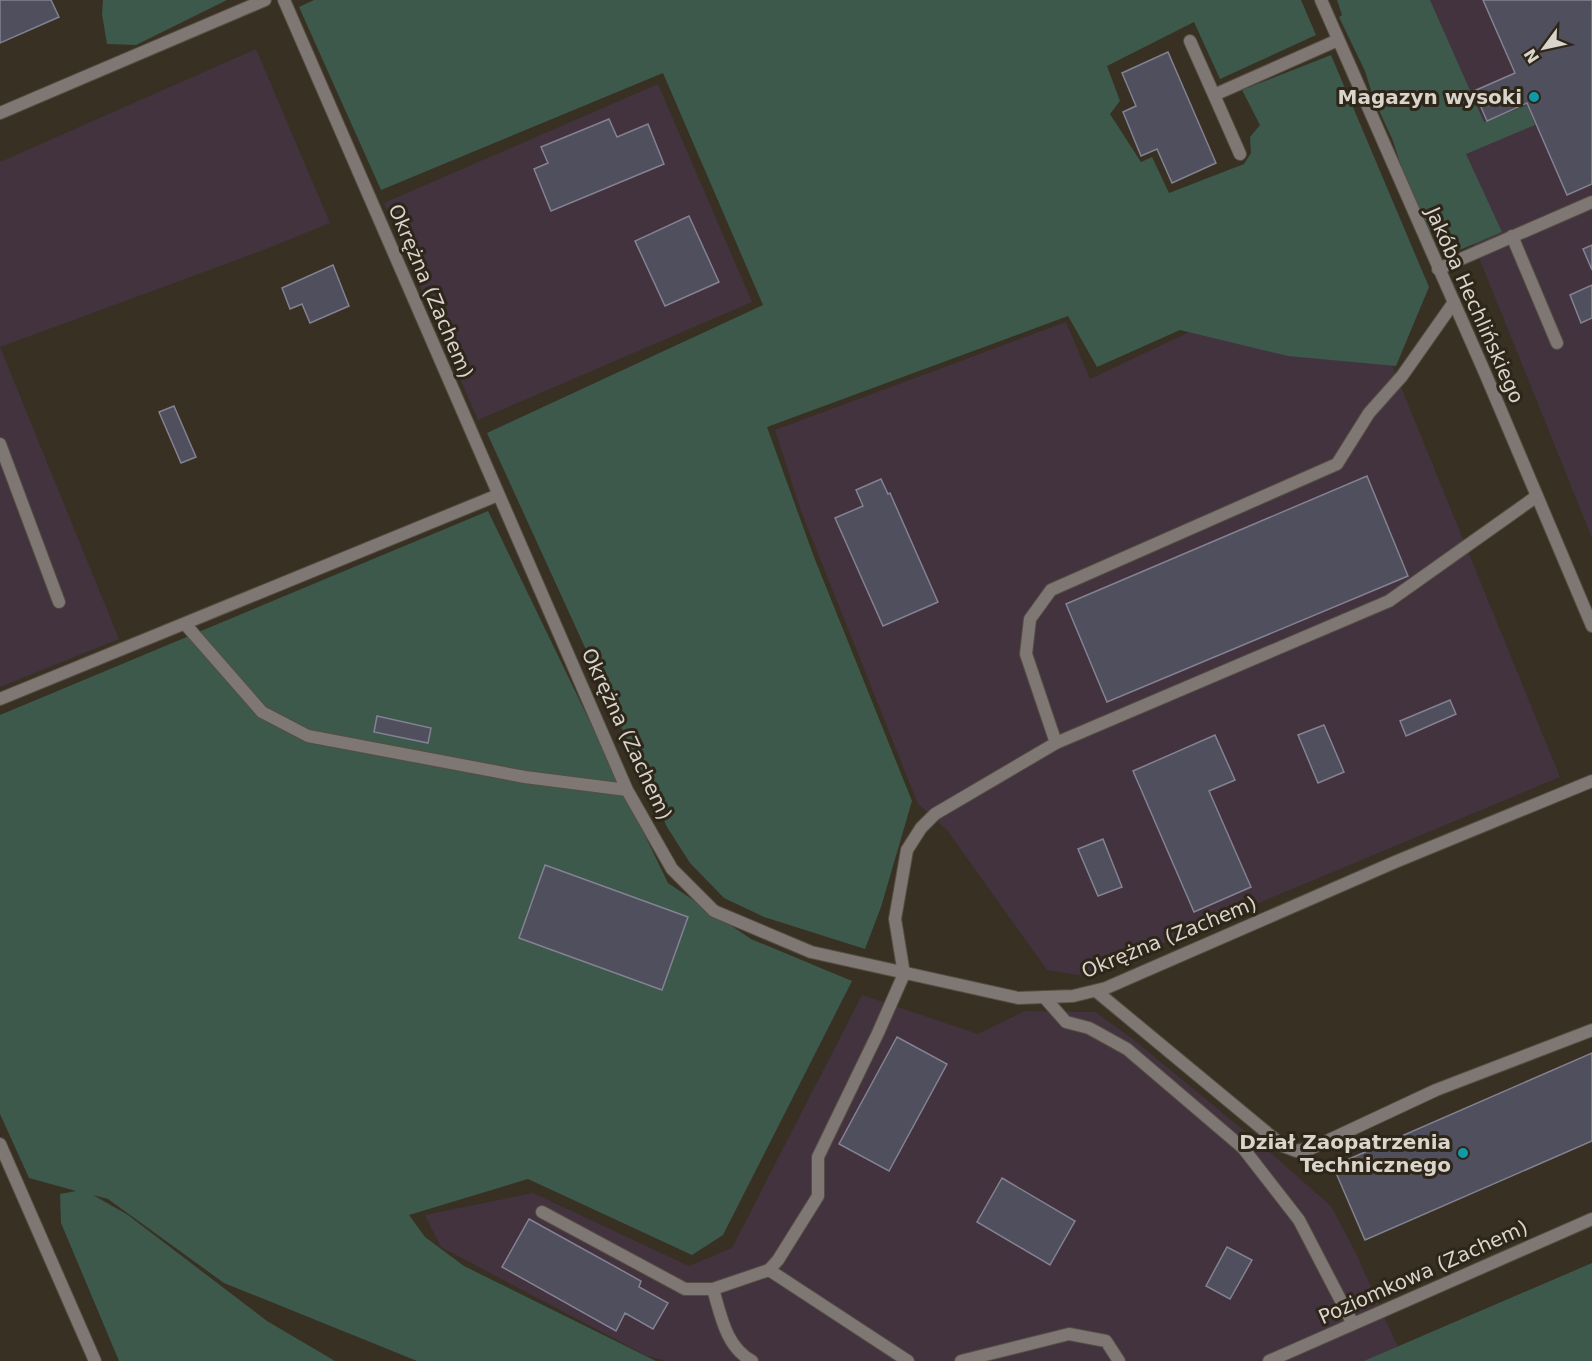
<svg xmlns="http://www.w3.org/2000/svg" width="1592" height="1361" viewBox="0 0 1592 1361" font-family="'DejaVu Sans',sans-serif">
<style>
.industrial{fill:#43333f}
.green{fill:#3c594b}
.building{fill:#504f5e;stroke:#848292;stroke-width:1.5}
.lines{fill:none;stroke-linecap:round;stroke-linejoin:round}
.lane-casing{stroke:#554e41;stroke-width:14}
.street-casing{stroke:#554e41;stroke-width:14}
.lane{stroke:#7e7773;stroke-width:12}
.street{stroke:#7e7773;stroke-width:12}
.culture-dot{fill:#0f9aa8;stroke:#2e2619;stroke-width:2}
.labels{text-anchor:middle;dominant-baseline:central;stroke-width:6;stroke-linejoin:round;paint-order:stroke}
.poi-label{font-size:20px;font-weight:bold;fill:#d9d4cc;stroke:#2e2619;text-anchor:end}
.street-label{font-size:20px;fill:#d9d4cc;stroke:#2e2619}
</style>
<rect width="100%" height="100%" fill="#383023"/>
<path class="industrial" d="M1369,0H1592V538L1482,265Z
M256,49L330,223L261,251L0,347L119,639L0,687V162Z
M658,84L752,302L478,420L384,203Z
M1348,257L1560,777L1084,976L1047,970L947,830L918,804L801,511L775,430L1066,322L1090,379Z
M862,995L978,1034L1025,1011L1095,1012L1134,1040L1265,1148L1331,1206L1355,1251L1404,1361H666L647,1356L441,1247L425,1215L533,1193L689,1266L732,1248Z"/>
<path class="green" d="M103,0H227L136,45L107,44L102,14Z
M314,0H1301L1316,35L1220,79L1194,22L1107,66L1120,101L1110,114L1141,162L1152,157L1169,193L1244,164L1251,153L1250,137L1260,125L1242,90L1331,55L1429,287L1396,366L1288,356L1180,330L1097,367L1068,316L767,427L814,557L912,801L881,907L865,949L764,917L724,898L690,863L667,827L487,433L763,305L663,73L381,190L299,7Z
M1337,0H1430L1484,122L1527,105L1535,125L1466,154L1502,232L1462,249L1444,245L1427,227L1404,176L1393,141L1373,97L1365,71L1339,17L1342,15Z
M488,511L668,883L751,939L852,981L723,1235L692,1255L528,1179L409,1215L425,1237L464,1266L656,1361H417L224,1283L108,1199L93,1195L128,1215L267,1321L335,1361H119L61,1223L60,1194L76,1191L29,1178L0,1114V715Z
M1592,1263V1361H1364Z"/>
<path class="building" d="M0,0H51L59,17L0,43Z
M1483,0H1592V184L1567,195L1527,103L1487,121L1474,91L1515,73Z
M1168,52L1216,163L1172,183L1157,149L1141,156L1123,112L1136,106L1122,73Z
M609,119L617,137L648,124L664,164L551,211L534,169L548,163L541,147Z
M689,216L719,282L665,306L635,241Z
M1592,245V270L1583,249Z
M333,265L349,306L310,323L302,304L290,309L282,288Z
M1592,285V318L1581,323L1570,295Z
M174,406L196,457L181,463L159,412Z
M1367,476L1408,576L1107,702L1066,604Z
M881,479L888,494L890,493L938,602L883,626L835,518L863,506L856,490Z
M1450,700L1456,714L1406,736L1400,721Z
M377,716L431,728L428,743L374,732Z
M1324,725L1344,772L1318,783L1298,735Z
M1215,735L1235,780L1209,791L1251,887L1194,912L1133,771Z
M1103,839L1122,887L1098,896L1078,849Z
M545,865L688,917L662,990L519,938Z
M897,1037L947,1064L889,1171L839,1144Z
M1592,1053V1141L1365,1240L1333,1166Z
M1002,1178L1075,1221L1050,1265L977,1222Z
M529,1219L641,1281L639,1287L668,1303L653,1329L625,1313L616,1331L502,1267Z
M1227,1247L1252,1260L1230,1299L1206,1286Z"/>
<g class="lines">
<g class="lane-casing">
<path id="lane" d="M284,0L627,790L672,869L714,911L811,952L1018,998L1073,996L1106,988L1395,862L1592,781
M1190,41L1214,95
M0,113L265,0
M1240,154L1214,95L1338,40
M1512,236L1557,343
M1438,269L1592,202
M0,444L59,602
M185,624L262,712L308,736L525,777L627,790
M0,699L498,495
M1056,743L1026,654L1030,619L1051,590L1337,464L1369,413L1402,376L1454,302
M1096,991L1283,1146L1296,1151L1312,1148L1436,1090L1592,1030
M1044,997L1066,1022L1089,1028L1127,1049L1243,1148L1299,1220L1353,1324
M0,1144L95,1361
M542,1212L685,1289H713L769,1270L778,1260L818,1196V1157L878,1033L904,974L895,919L907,850L921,828L935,814L1056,743L1389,601L1537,496
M769,1270L908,1361
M713,1289C721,1316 726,1347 752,1361
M961,1361L1069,1334L1106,1341L1119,1361
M1269,1361L1592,1219"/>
</g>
<g class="street-casing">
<path id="street" d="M1321,0L1485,373L1592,626"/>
</g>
<use href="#lane" class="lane"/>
<use href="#street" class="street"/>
</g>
<g class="culture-dot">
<circle cx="1534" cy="97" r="6"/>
<circle cx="1463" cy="1153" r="6"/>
</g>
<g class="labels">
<g class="poi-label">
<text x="1522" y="97">Magazyn wysoki</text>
<text x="1451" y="1142">Dział Zaopatrzenia<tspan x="1451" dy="23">Technicznego</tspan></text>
</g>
<g class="street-label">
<text transform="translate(431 291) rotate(67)">Okrężna (Zachem)</text>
<text transform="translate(1475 305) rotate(66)">Jakóba Hechlińskiego</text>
<text transform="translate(627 734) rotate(65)">Okrężna (Zachem)</text>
<text transform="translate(1169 937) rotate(-22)">Okrężna (Zachem)</text>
<text transform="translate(1423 1272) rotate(-24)">Poziomkowa (Zachem)</text>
</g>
</g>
<g transform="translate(1544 48) rotate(237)" stroke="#2e2619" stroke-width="4.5" paint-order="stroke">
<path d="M0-4.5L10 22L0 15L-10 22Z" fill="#d9d4cc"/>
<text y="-9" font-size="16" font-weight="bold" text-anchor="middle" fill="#d9d4cc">N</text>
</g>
</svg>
